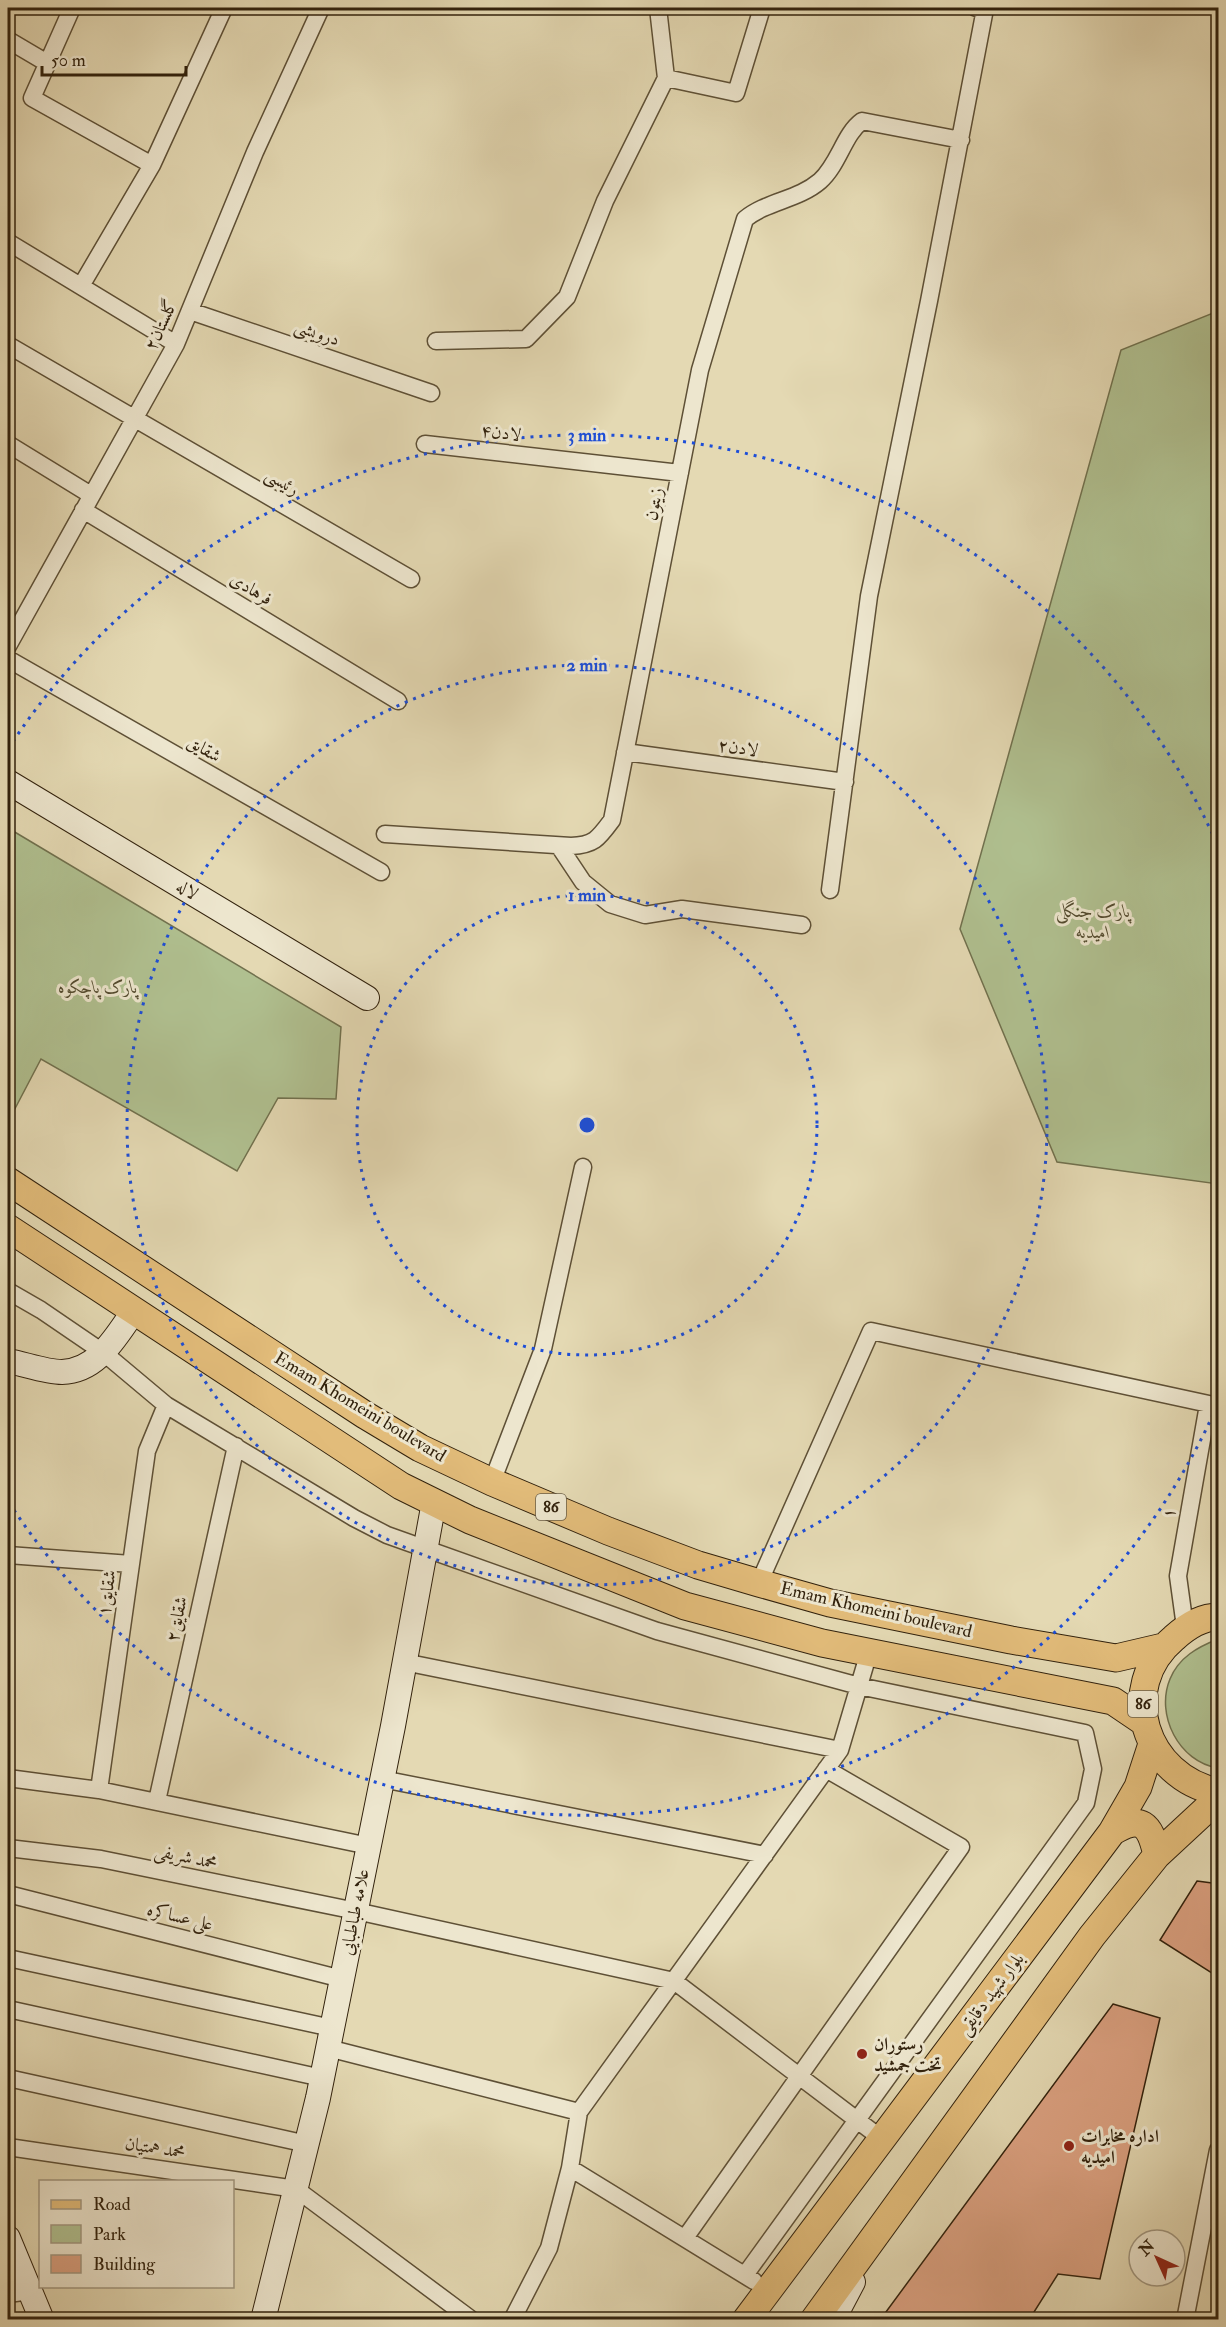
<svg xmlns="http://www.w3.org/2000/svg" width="1226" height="2327" viewBox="0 0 1226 2327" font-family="'IM FELL Double Pica',Amiri,serif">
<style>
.green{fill:#b0c090;stroke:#71714e;stroke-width:1.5}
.building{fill:#dba181;stroke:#32220d;stroke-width:1.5}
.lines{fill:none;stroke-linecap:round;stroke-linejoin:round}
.street-casing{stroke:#5e5036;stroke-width:19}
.secondary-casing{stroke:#32220d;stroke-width:26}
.primary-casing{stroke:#32220d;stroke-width:29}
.street{stroke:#ede6ce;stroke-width:16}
.secondary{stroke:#ede6ce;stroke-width:24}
.primary{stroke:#e2bc7a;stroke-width:27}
.ring{fill:none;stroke:#1d4ed8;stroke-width:3;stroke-dasharray:3 6}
.poi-dot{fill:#8f2418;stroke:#ede6ce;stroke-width:2}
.labels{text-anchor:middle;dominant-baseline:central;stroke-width:6;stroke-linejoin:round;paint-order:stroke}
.shield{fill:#ede6ce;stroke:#6a5d47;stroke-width:1.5}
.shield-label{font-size:16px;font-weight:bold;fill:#32220d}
.street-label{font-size:18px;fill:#32220d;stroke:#ede6ce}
.park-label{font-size:18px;font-style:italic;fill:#524a2e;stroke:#ede6ce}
.poi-label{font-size:18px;font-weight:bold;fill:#32220d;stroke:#ede6ce;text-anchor:start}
.centre{fill:#1d4ed8;stroke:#ede6ce;stroke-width:3}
.ring-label{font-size:18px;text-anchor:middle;font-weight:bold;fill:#1d4ed8;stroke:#ede6ce;stroke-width:6;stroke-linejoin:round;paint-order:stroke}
</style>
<rect width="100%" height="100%" fill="#e4d9b3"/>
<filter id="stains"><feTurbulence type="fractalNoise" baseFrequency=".00333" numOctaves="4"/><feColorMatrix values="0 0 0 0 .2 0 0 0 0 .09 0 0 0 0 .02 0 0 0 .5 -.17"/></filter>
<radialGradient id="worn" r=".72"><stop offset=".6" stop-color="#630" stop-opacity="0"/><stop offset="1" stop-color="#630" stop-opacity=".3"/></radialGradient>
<path class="green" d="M1218,311V1184L1057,1162L960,929L1121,350Z
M8,828L341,1027L336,1099L278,1098L237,1171L41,1059L8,1122Z
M1218,1639V1768C1179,1762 1155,1715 1170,1679C1179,1657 1198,1647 1218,1639Z"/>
<path class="building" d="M1197,1881L1212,1883L1218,1888V1977L1160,1940Z
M1113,2004L1160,2018L1100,2279L1058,2274L1029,2320H880Z"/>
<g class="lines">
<g class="street-casing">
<path id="street" d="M72,8L32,98L152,165L81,286
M8,40L47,63
M666,78L736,93L762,8
M152,165L224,8
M8,242L176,344
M190,311L431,393
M436,341L526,339L567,297L605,201L666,78L658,8
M8,345L411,579
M8,444L91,495
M425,444L680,473
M83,510L398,701
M8,646L176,344L255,152L321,8
M8,659L381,872
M625,752L845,782
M385,834L571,846C594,845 598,839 612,820L700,370L745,219C767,201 798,200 820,181C839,164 844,134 862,121L961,140
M559,846L583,882L610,904L645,915L682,909L802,925
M830,890L869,596L929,301L985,9L976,8
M8,1291L41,1310L104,1353L166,1405L354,1518L387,1535L657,1631L859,1686L1085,1733L1093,1769L1086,1803L745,2275
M492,1482L543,1349L583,1167
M8,1555L131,1564
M759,1583L871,1331L1218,1406
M1185,1627L1178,1576L1208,1405
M404,1662L840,1750
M8,1778L99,1790L369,1846
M382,1779L765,1855
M99,1790L147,1451L166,1405
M157,1801L236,1446
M8,1848L101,1859L356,1911L674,1981L882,2139
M8,1894L342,1979
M8,1958L332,2028
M8,2009L322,2078
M328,2048L579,2112
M8,2078L307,2144
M8,2147L296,2189L472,2320
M570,2168L754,2281
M685,2238L961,1847L826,1769
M8,2294L30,2291
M512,2320L549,2248L570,2168L579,2112L840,1750L869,1652
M1185,2320L1218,2150"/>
</g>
<g class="secondary-casing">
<path id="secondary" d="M8,782L367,998
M8,1361C25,1364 45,1372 62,1372C98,1371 116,1336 134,1311
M8,2238L42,2320
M263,2320L318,2098L393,1726L434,1502
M833,2320L853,2282"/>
</g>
<g class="primary-casing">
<path id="primary" d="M8,1181L365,1415L420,1448L492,1482L608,1531L698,1565L759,1583L830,1603L1011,1640L1116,1658L1163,1647
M8,1228L401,1486L470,1520L685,1606L822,1643L1113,1701L1144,1722
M1218,1617C1202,1617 1186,1627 1174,1638C1115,1688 1145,1777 1218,1792
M1112,1832C1141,1814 1150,1824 1157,1855
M746,2320L1112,1832L1138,1787L1152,1744
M814,2320L1092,1936L1157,1855L1212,1804L1218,1802"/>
</g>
<use href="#street" class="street"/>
<use href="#secondary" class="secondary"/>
<use href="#primary" class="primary"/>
</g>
<g class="ring">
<circle cx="587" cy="1125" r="230"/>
<circle cx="587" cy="1125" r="460"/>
<path d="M1217 1406A690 690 0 0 1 8 1501M8 749A690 690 0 0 1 1217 844"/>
</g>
<g class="poi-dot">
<circle cx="862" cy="2054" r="6"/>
<circle cx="1069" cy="2146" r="6"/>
</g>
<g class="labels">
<g class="shield">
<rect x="536" y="1494" width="30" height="26" rx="4.5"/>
<rect x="1128" y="1691" width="30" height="26" rx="4.5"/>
</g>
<g class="shield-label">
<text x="551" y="1507">86</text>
<text x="1143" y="1704">86</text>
</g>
<g class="street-label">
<text transform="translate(161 325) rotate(-65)">گلستان۲</text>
<text transform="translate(317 333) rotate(19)">درویشی</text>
<text transform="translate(501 433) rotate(7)">لادن۴</text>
<text transform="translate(282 482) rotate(30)">رئیسی</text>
<text transform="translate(654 504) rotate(-79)">زیتون</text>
<text transform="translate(251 589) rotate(31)">فرهادی</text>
<text transform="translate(738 748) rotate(8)">لادن۲</text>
<text transform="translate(204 749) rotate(30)">شقایق</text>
<text transform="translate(187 890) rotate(31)">لاله</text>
<text transform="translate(360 1407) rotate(31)">Emam Khomeini boulevard</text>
<text transform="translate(1169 1513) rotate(-80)">۱</text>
<text transform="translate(107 1593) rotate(-82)">شقایق۱</text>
<text transform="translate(876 1610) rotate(13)">Emam Khomeini boulevard</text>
<text transform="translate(177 1619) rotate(-78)">شقایق۲</text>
<text transform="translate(186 1857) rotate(12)">محمد شریفی</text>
<text transform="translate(355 1912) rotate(-79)">علامه طباطبایی</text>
<text transform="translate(180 1917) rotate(14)">علی عساکره</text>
<text transform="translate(991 1994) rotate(-53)">بلوار شهید دقایقی</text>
<text transform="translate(155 2148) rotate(9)">محمد همتیان</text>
</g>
<g class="park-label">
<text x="1093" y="911">پارک جنگلی<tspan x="1093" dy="21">امیدیه</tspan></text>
<text x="98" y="987">پارک پاچکوه</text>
</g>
<g class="poi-label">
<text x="874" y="2044">رستوران<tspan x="874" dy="21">تخت جمشید</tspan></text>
<text x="1081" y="2136">اداره مخابرات<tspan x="1081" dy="21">امیدیه</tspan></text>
</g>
</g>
<circle cx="587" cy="1125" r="9" class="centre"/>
<g class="ring-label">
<text x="587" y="441">3 min</text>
<text x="587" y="671">2 min</text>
<text x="587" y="901">1 min</text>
</g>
<rect width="1226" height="2327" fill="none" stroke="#e4d9b3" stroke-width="30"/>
<rect x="9" y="9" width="1208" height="2309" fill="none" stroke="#32220d" stroke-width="3"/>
<rect x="15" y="15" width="1196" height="2297" fill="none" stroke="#32220d" stroke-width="1.5"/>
<rect x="39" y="2180" width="195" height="108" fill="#ede6ce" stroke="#a29881" stroke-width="1.5"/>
<rect x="51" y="2200" width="30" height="9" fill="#e2bc7a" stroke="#a29881" stroke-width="1.5"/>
<text x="93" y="2210" font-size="18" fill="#32220d">Road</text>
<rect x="51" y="2225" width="30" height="18" fill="#b0c090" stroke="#a29881" stroke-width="1.5"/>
<text x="93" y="2240" font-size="18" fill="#32220d">Park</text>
<rect x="51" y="2255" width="30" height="18" fill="#dba181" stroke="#a29881" stroke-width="1.5"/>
<text x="93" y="2270" font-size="18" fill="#32220d">Building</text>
<g transform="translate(1157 2258) rotate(315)"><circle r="28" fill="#ede6ce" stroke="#a29881" stroke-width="1.5"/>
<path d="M0-4.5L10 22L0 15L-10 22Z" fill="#8f2418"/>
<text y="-9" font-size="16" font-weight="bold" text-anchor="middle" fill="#32220d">N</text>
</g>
<path d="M42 66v9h144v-9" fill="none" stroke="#32220d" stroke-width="3"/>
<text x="51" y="66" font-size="18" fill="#32220d" stroke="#ede6ce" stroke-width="4.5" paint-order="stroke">50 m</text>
<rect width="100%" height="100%" filter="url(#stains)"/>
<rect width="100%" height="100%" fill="url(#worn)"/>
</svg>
